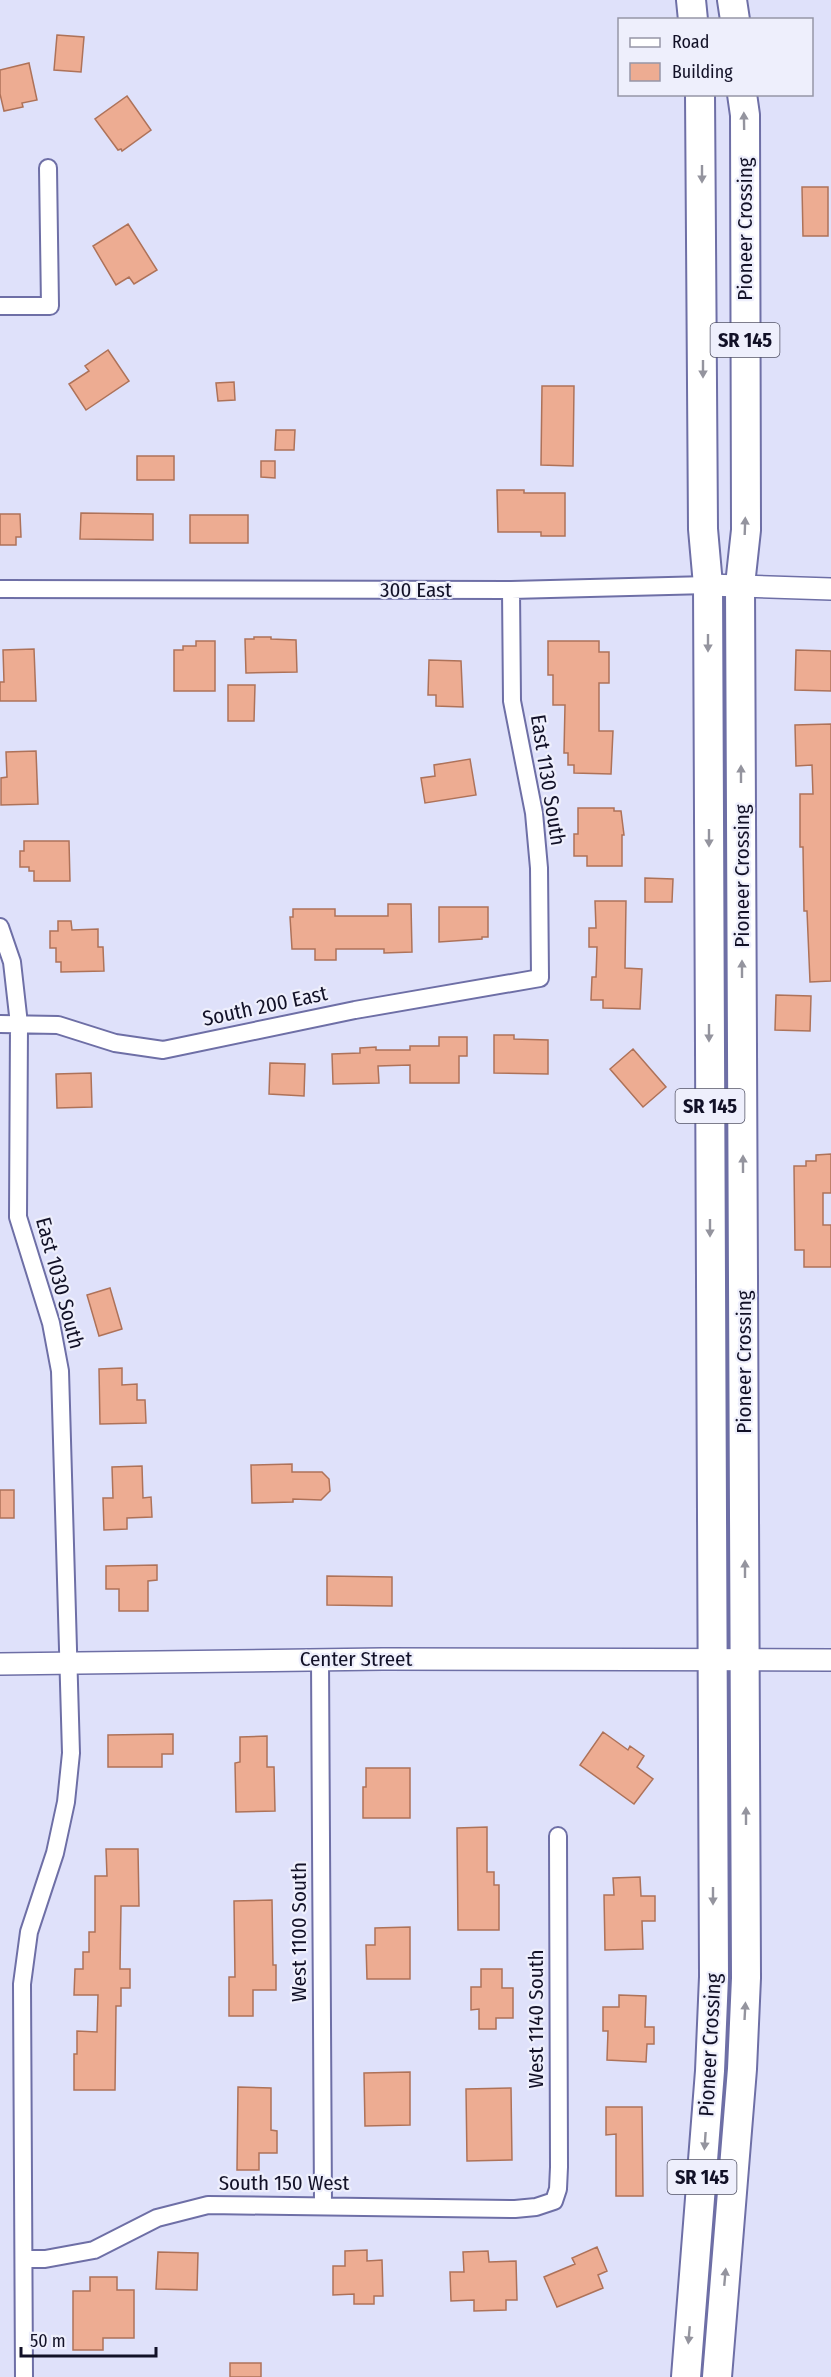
<svg xmlns="http://www.w3.org/2000/svg" width="831" height="2377" viewBox="0 0 831 2377" font-family="'Fira Sans Condensed',sans-serif">
<style>
.building{fill:#edac92;stroke:#ae7259;stroke-width:1.5}
.lines{fill:none;stroke-linecap:round;stroke-linejoin:round}
.minor-casing{stroke:#6e6fa6;stroke-width:20}
.tertiary-casing{stroke:#6e6fa6;stroke-width:24}
.trunk-casing{stroke:#6e6fa6;stroke-width:32}
.minor{stroke:#fff;stroke-width:16}
.tertiary{stroke:#fff;stroke-width:21}
.trunk{stroke:#fff;stroke-width:28}
.oneway{fill:#94949e}
.labels{text-anchor:middle;dominant-baseline:central;stroke-width:4.5;stroke-linejoin:round;paint-order:stroke}
.shield{fill:#eeeffc;stroke:#545467;stroke-width:1.5}
.shield-label{font-size:20px;font-weight:bold;fill:#121127}
.street-label{font-size:21px;fill:#121127;stroke:#eeeffc}
</style>
<rect width="100%" height="100%" fill="#dfe1fa"/>
<path class="building" d="M57,35L84,37L81,72L54,70Z
M29,63L37,100L22,103L23,107L4,111L0,94V70Z
M127,96L151,130L122,151L121,149L118,150L95,119Z
M802,187H828V236H803Z
M128,224L157,270L134,284L129,277L116,285L93,246Z
M108,350L129,381L86,410L69,384L89,371L85,366Z
M234,382L235,400L218,401L216,383Z
M542,386H574L573,466L541,465Z
M276,430H295L294,450H275Z
M137,456H174V480H137Z
M261,461H275V478L261,477Z
M497,490H524V493H565V536H541V532H498Z
M81,513L153,514V540L80,539Z
M0,514H20L21,537H16V545H0Z
M190,515H248V543H190Z
M254,637H271V639L296,640L297,672L246,673L245,639H254Z
M196,641H215V691H174V650H183V646H196Z
M548,641H599V652H609V683H599V731H613L611,774L574,773V765H568V753H564L565,705H553V675H548Z
M34,649L36,701H0V682H4L3,650Z
M796,650L831,651V691L795,690Z
M429,660L461,661L463,707L436,706V695H428Z
M228,685H255L254,721H228Z
M831,724V981L810,982L807,911H804L803,847H800V794H813L812,765L796,766L795,725Z
M36,751L38,804L1,805V778L7,777L6,752Z
M470,759L476,795L425,803L421,778L435,776L434,765Z
M578,808H614V811H621L624,835H622V866H587V856H574V834H578Z
M24,841H69L70,881H34V871H29V867H20V851H24Z
M645,878L673,879L672,902H645Z
M595,901H626L625,968L642,969L640,1009L603,1008V1000H591L592,977H596L597,947H589V928H596Z
M388,904H411L412,952L384,953V949H336V960H315V949H292L290,917H293V909H335V916H388Z
M439,907H488V937H482V939L439,942Z
M58,921H71L72,930L98,929V947H103L104,971L61,972V962H56V948H50V931H58Z
M776,995L811,996L810,1031L775,1030Z
M494,1035H514V1039L548,1040V1074L494,1073Z
M439,1037H467V1056H459V1083H410V1065L378,1066L379,1083L333,1084L332,1054L360,1053V1048L376,1047V1050H410V1046H439Z
M633,1049L666,1087L643,1107L610,1069Z
M270,1063L305,1064L304,1096L269,1094Z
M91,1073L92,1107L57,1108L56,1074Z
M831,1154V1193H823V1225H831V1267H804V1250H795L794,1166H806V1161H816V1155Z
M110,1288L122,1329L99,1336L87,1295Z
M122,1368V1385L137,1384V1400H145L146,1423L100,1424L99,1369Z
M292,1464V1472H322L329,1479L330,1491L321,1500L293,1499V1502L252,1503L251,1465Z
M142,1466L143,1498L151,1497L152,1517L127,1518V1529L104,1530L103,1498H113L112,1467Z
M0,1490H14V1518H0Z
M157,1565V1580L148,1581V1611H119V1589H106V1566Z
M327,1576L392,1577V1606L327,1605Z
M603,1732L628,1750L630,1746L644,1756L637,1767L653,1779L634,1804L580,1765Z
M173,1734V1754H162V1767H108V1735Z
M267,1736V1767H274L275,1811L236,1812L235,1763L240,1762V1737Z
M366,1768H410V1818H363V1787H366Z
M487,1827V1872H494V1885H499V1930H458L457,1828Z
M106,1849H138L139,1906H121L120,1969H130V1988H121V2006H116L115,2090H74V2054H77V2031L97,2032L98,1995H74L75,1969H83V1952H89V1932H95V1876H107Z
M640,1877L641,1896H655V1921H642L643,1949L605,1950L604,1895H614L613,1878Z
M272,1900L273,1965H276V1990H253V2016H229V1977H235L234,1901Z
M410,1927V1979H367L366,1945H375V1928Z
M481,1969H502V1988H513V2018H496V2029H479V2009L471,2010V1987H481Z
M619,1995L646,1996L645,2027H654V2044H647L646,2062L607,2060L608,2031H603V2007H619Z
M410,2072V2125L365,2126L364,2073Z
M238,2087L271,2088V2130L277,2131V2153H259V2170H237Z
M511,2088L512,2160L467,2161L466,2089Z
M606,2107H642L643,2196H616V2134L606,2135Z
M597,2247L607,2271L598,2275L603,2288L557,2307L544,2277L575,2264L572,2258Z
M367,2250V2261L382,2260L383,2296H374V2304H354V2294L333,2295V2266H345V2251Z
M488,2251L489,2262L516,2261L517,2300H506V2310L474,2311V2300L451,2301L450,2272H464L463,2252Z
M158,2252L198,2253L197,2290L156,2289Z
M90,2277H117V2290H134V2338H103V2350H73V2291H90Z
M230,2363H261V2377H230Z"/>
<g class="lines">
<g class="minor-casing">
<path id="minor" d="M0,306H50L48,168
M0,589L511,590L708,585
M0,927L12,962L19,1024L18,1217L51,1323L60,1371L71,1753L66,1802L55,1853L29,1932L22,1984L24,2377
M0,1024L58,1025L115,1043L163,1050L355,1010L540,978L539,868L534,813L512,701L511,590
M320,1659L323,2205
M24,2259H45L94,2250L157,2218L208,2205L515,2209L536,2207L554,2201L558,2189L559,2167L558,1836"/>
</g>
<g class="tertiary-casing">
<path id="tertiary" d="M708,585L831,589
M0,1664L383,1659L831,1660"/>
</g>
<g class="trunk-casing">
<path id="trunk" d="M691,0L693,20
M732,0L735,20
M686,2377L710,2071L714,1977L708,585L703,529L700,94
M717,2377L742,2069L746,1978L740,585L746,530L745,115L742,94"/>
</g>
<use href="#minor" class="minor"/>
<use href="#tertiary" class="tertiary"/>
<use href="#trunk" class="trunk"/>
</g>
<defs><path id="oneway-solid" d="M-6-.8H1V-3.2L6.5 0L1 3.2V.8H-6Z" transform="scale(1.5)"/></defs>
<g class="oneway">
<use href="#oneway-solid" transform="translate(744 121) rotate(-91)"/>
<use href="#oneway-solid" transform="translate(702 174) rotate(90)"/>
<use href="#oneway-solid" transform="translate(703 369) rotate(90)"/>
<use href="#oneway-solid" transform="translate(745 526) rotate(-88)"/>
<use href="#oneway-solid" transform="translate(708 643) rotate(90)"/>
<use href="#oneway-solid" transform="translate(741 774) rotate(-90)"/>
<use href="#oneway-solid" transform="translate(709 838) rotate(90)"/>
<use href="#oneway-solid" transform="translate(742 969) rotate(-90)"/>
<use href="#oneway-solid" transform="translate(709 1033) rotate(90)"/>
<use href="#oneway-solid" transform="translate(743 1164) rotate(-90)"/>
<use href="#oneway-solid" transform="translate(710 1228) rotate(90)"/>
<use href="#oneway-solid" transform="translate(745 1569) rotate(-90)"/>
<use href="#oneway-solid" transform="translate(746 1816) rotate(-90)"/>
<use href="#oneway-solid" transform="translate(713 1896) rotate(90)"/>
<use href="#oneway-solid" transform="translate(745 2011) rotate(-87)"/>
<use href="#oneway-solid" transform="translate(705 2141) rotate(94)"/>
<use href="#oneway-solid" transform="translate(725 2277) rotate(-85)"/>
<use href="#oneway-solid" transform="translate(689 2335) rotate(95)"/>
</g>
<g class="labels">
<g class="shield">
<rect x="710.5" y="323" width="69" height="34" rx="4.5"/>
<rect x="675.5" y="1089" width="69" height="34" rx="4.5"/>
<rect x="667.5" y="2160" width="69" height="34" rx="4.5"/>
</g>
<g class="shield-label">
<text x="745" y="340">SR 145</text>
<text x="710" y="1106">SR 145</text>
<text x="702" y="2177">SR 145</text>
</g>
<g class="street-label">
<text transform="translate(745 229) rotate(-90)">Pioneer Crossing</text>
<text x="416" y="590">300 East</text>
<text transform="translate(548 780) rotate(81)">East 1130 South</text>
<text transform="translate(742 876) rotate(-90)">Pioneer Crossing</text>
<text transform="translate(265 1006) rotate(-12)">South 200 East</text>
<text transform="translate(60 1283) rotate(75)">East 1030 South</text>
<text transform="translate(744 1362) rotate(-90)">Pioneer Crossing</text>
<text x="356" y="1659">Center Street</text>
<text transform="translate(299 1932) rotate(-90)">West 1100 South</text>
<text transform="translate(536 2019) rotate(-90)">West 1140 South</text>
<text transform="translate(710 2045) rotate(-87)">Pioneer Crossing</text>
<text x="284" y="2183">South 150 West</text>
</g>
</g>
<rect x="618" y="18" width="195" height="78" fill="#eeeffc" stroke="#9696a7" stroke-width="1.5"/>
<rect x="630" y="38" width="30" height="9" fill="#ffffff" stroke="#9696a7" stroke-width="1.5"/>
<text x="672" y="48" font-size="18" fill="#121127">Road</text>
<rect x="630" y="63" width="30" height="18" fill="#edac92" stroke="#9696a7" stroke-width="1.5"/>
<text x="672" y="78" font-size="18" fill="#121127">Building</text>
<path d="M21 2347v9h135v-9" fill="none" stroke="#121127" stroke-width="3"/>
<text x="30" y="2347" font-size="18" fill="#121127" stroke="#eeeffc" stroke-width="4.5" paint-order="stroke">50 m</text>
</svg>
